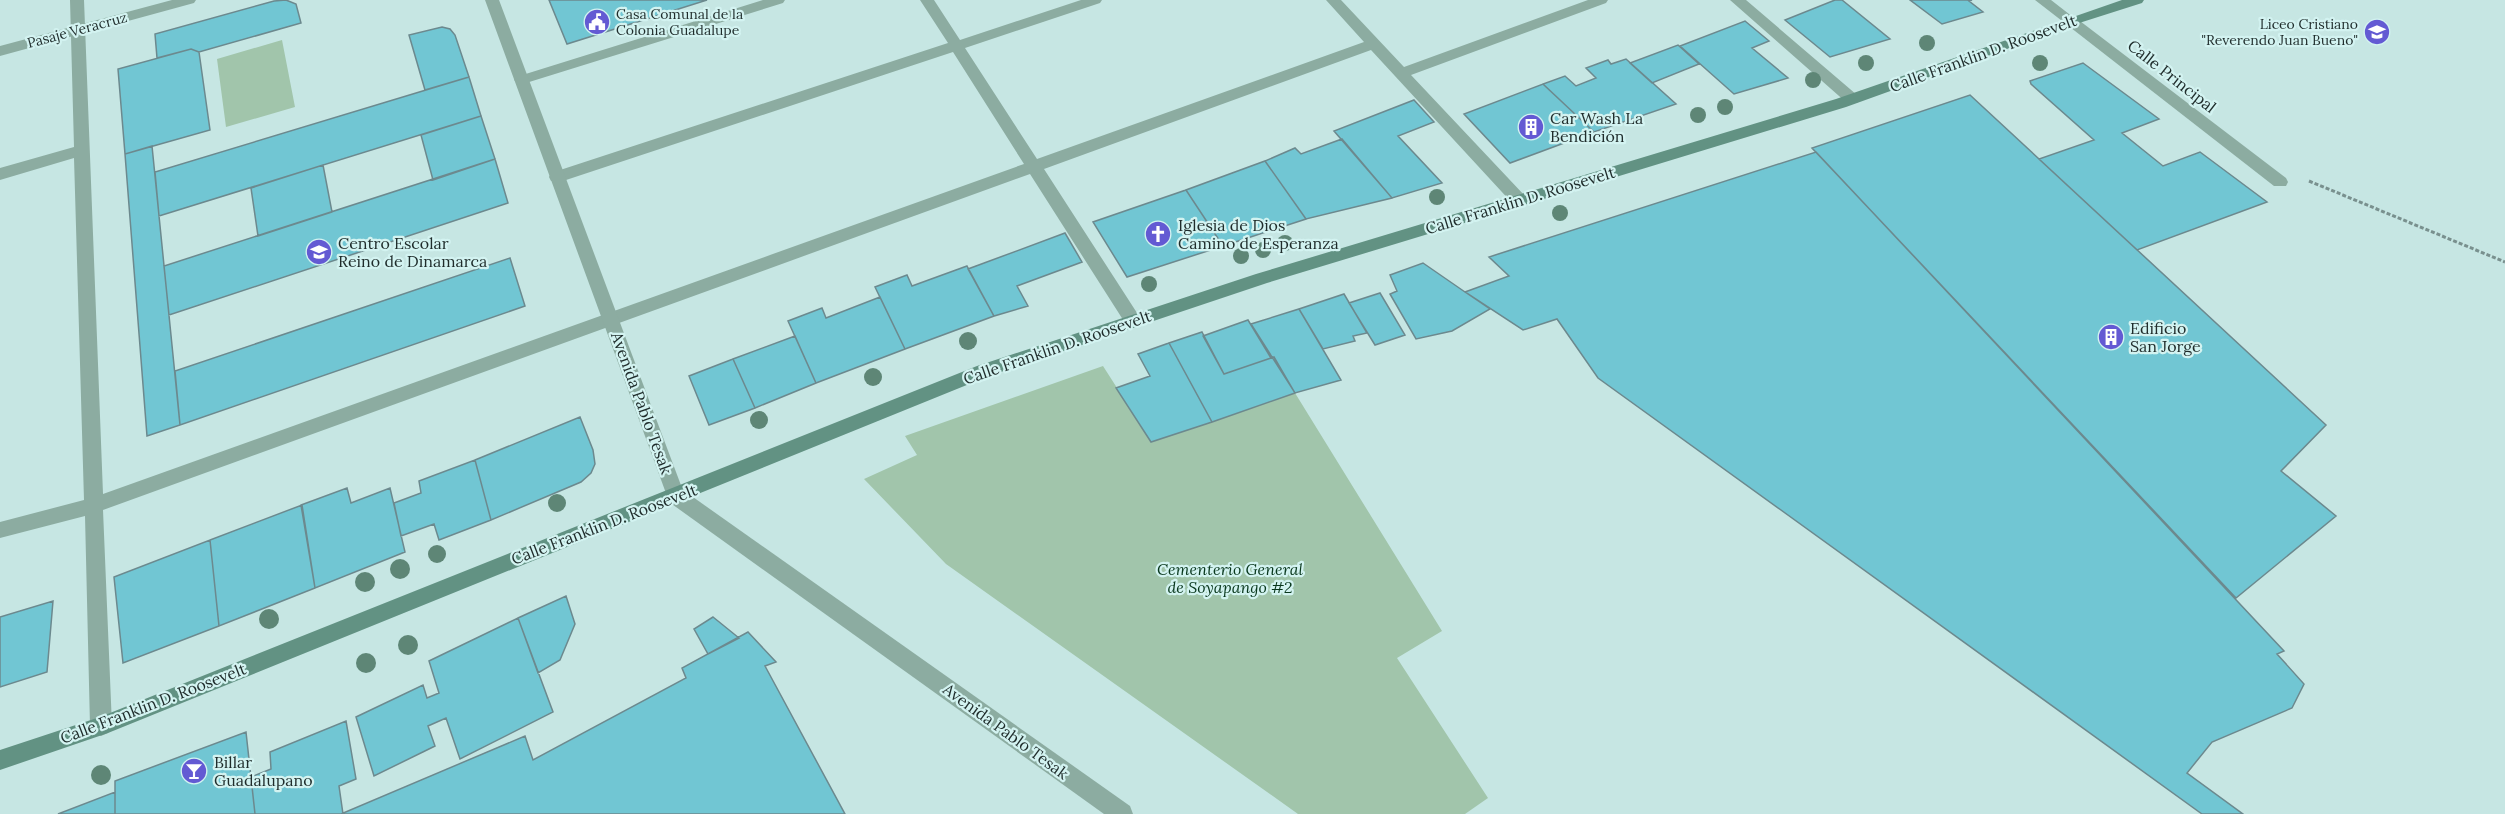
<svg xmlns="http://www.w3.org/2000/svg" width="2505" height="814" viewBox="0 0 2505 814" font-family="Lora,serif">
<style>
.green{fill:#a1c5ab}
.building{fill:#71c6d3;stroke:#6c898e;stroke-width:1.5}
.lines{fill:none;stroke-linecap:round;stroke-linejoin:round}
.path{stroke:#79908e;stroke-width:3;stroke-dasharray:4 2;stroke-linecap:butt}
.service{fill:#8caca1;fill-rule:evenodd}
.pedestrian{fill:#8caca1;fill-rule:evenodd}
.minor{fill:#8caca1;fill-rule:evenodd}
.tertiary{fill:#8caca1;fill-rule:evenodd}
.secondary{fill:#629283;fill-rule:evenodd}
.tree{fill:#5e8676}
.labels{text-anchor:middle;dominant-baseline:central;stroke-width:4.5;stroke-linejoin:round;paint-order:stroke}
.far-poi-label{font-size:14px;fill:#1f2c2b;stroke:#d3f3f1;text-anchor:start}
.far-street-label{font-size:14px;fill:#1f2c2b;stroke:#d3f3f1}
.street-label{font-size:16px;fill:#1f2c2b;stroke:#d3f3f1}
.poi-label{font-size:16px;fill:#1f2c2b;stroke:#d3f3f1;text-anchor:start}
.park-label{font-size:16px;font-style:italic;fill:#08371c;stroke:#d3f3f1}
</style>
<rect width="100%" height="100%" fill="#c6e6e3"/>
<path class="green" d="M282,40L295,107L226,127L217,59Z
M1103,366L1151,441L1295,393L1442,631L1397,658L1488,798L1465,814H1298L946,564L864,479L917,455L905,436Z"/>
<path class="building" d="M286,0L296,4L301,23L199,52L191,49L157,58L155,34L274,1Z
M549,0H707L567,44Z
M1835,0H1842L1890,39L1830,57L1785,20Z
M1910,0H1972L1969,1L1983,12L1942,24Z
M1745,21L1769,41L1752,48L1788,78L1734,94L1680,46Z
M442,27L450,29L455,35L469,77L425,90L409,35Z
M1678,45L1699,64L1652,83L1630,63Z
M191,49L199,52L210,130L125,154L118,69Z
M1626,59L1676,104L1594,132L1543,84L1565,76L1576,86L1596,78L1586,68L1608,60L1611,64Z
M2083,63L2159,119L2122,133L2163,166L2200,152L2267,202L2137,250L2039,159L2094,140L2031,84L2030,81Z
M469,77L481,116L159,216L155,172Z
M1543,84L1594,132L1510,163L1464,114Z
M1970,95L2326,425L2281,471L2336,516L2236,598L1812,148Z
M1414,100L1434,122L1398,136L1442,183L1392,198L1334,131Z
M481,116L495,159L433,180L421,135Z
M1342,139L1392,198L1306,219L1265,161L1295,148L1301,154Z
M152,146L180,425L147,436L125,154Z
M1816,152L2284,651L2277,654L2304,684L2292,708L2212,742L2187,773L2243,814H2202L1598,378L1557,319L1523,330L1465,292L1509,276L1489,257Z
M495,159L508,203L169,315L164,266Z
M1265,161L1306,219L1223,246L1186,190Z
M323,165L332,212L258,236L251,188Z
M1186,190L1223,246L1127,277L1093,222Z
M1065,233L1082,262L1017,286L1028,306L994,316L968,269Z
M510,258L525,306L180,425L175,371Z
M1423,263L1465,292L1490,309L1452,331L1416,339L1390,294L1397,291L1390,275Z
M967,266L994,316L905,349L875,287L907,275L912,286Z
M1380,293L1405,335L1375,345L1349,303Z
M1344,294L1367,333L1353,336L1355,341L1323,349L1299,309Z
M880,297L905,349L816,383L788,321L822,308L826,318Z
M1299,309L1341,380L1295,393L1251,324Z
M1248,320L1271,358L1224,374L1203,336Z
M1202,332L1224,374L1274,357L1295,393L1212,422L1169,343Z
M795,336L816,383L755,408L733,359Z
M1169,343L1212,422L1151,442L1116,388L1150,376L1138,354Z
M733,359L755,408L709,425L689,376Z
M580,417L593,450L595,464L591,473L581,482L491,520L475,460Z
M475,460L491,520L439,540L434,524L401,536L394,503L421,493L419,481Z
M347,488L351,503L390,488L405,552L315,588L301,505Z
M302,505L315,588L219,626L210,540Z
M210,540L219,626L123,663L114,577Z
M566,596L575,624L560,660L538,673L518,618Z
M53,601L47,672L0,687V617Z
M713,617L739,638L708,654L694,629Z
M518,618L553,712L460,759L446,718L428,726L435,746L374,776L356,717L423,685L427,698L439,693L429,661Z
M748,632L776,662L765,666L845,814H341L525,736L533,760L686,678L682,668Z
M346,721L356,779L339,786L343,814H255L251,777L271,769L270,752Z
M246,732L255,814H115V781Z
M115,792V814H58Z"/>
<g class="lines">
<path class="path" d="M2309,181L2505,262"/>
<path class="service" d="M2071,16L2076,18L2286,178L2288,182L2286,186H2274L2066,24L2064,21Z"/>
<path class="pedestrian" d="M70,0H84L103,494L1024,164L953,52L563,181H551L549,177L551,173L948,43L920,0H934L960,40L1081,0H1102L1100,3L965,48L1037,159L1364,42L1326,0H1341L1404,67L1588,0H1608L1606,3L1411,75L1525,196L1527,200L1525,204H1513L1371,50L1044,169L1139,316L1142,321L1139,326L1133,328L1127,326L1030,174L103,510L112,726L108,733L101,736L94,733L90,726L85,516L0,538V522L84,500L74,158L0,180V168L74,147Z
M763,0H785L783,3L526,83L521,85L514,80L516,77Z
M1730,0H1746L1857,95L1860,99L1857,103H1847Z"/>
<path class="minor" d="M172,0H196L194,3L0,56V46Z
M485,0H499L685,496L683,502L676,504L669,502L667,496Z
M2035,0H2051L2078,21L2071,26L2066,24Z"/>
<path class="tertiary" d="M676,488L683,490L1130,806L1133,814H1104L669,502L667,496L669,490Z"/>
<path class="secondary" d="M2122,0H2144L2142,3L2076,24L1846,107L1267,283L989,376L108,733L0,770V750L100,717L977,366L1256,274L1836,99Z"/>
</g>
<g class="tree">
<circle cx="1927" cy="43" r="8"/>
<circle cx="1866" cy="63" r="8"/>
<circle cx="2040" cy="63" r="8"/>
<circle cx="1813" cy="80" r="8"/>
<circle cx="1725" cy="107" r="8"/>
<circle cx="1698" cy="115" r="8"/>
<circle cx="1437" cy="197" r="8"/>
<circle cx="1560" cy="213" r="8"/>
<circle cx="1285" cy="243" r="8"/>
<circle cx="1263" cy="250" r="8"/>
<circle cx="1241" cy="256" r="8"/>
<circle cx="1149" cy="284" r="8"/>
<circle cx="968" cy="341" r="9"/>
<circle cx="873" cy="377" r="9"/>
<circle cx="759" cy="420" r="9"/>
<circle cx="557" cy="503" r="9"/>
<circle cx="437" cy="554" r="9"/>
<circle cx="400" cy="569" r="10"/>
<circle cx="365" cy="582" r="10"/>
<circle cx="269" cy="619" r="10"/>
<circle cx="408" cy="645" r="10"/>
<circle cx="366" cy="663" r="10"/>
<circle cx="101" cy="775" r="10"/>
</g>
<defs>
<g id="civic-disc" transform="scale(1.35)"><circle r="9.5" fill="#635ad3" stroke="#d3f3f1"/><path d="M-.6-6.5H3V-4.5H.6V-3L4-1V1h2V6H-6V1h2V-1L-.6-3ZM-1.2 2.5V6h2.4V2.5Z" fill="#fff"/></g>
<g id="school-disc" transform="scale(1.35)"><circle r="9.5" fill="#635ad3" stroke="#d3f3f1"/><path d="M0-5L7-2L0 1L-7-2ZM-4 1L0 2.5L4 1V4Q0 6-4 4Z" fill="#fff"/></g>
<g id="building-disc" transform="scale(1.35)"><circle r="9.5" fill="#635ad3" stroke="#d3f3f1"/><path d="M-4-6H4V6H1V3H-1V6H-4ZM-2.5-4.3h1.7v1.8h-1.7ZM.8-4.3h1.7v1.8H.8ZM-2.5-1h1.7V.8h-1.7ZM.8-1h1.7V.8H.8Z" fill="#fff"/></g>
<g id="church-disc" transform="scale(1.35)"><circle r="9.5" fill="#635ad3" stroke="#d3f3f1"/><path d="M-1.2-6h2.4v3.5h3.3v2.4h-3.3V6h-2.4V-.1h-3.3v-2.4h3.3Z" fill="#fff"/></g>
<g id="bar-disc" transform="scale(1.35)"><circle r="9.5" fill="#635ad3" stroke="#d3f3f1"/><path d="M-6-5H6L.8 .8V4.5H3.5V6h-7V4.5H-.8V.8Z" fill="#fff"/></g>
</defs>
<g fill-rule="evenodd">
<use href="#civic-disc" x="597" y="22"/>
<use href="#school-disc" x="2377" y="32"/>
<use href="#building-disc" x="1531" y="127"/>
<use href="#church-disc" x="1158" y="234"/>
<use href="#school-disc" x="319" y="252"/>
<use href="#building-disc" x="2111" y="337"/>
<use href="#bar-disc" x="194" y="771"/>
</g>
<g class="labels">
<g class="far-poi-label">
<text x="616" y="14">Casa Comunal de la<tspan x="616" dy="16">Colonia Guadalupe</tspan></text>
<text x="2358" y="24" text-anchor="end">Liceo Cristiano<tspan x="2358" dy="16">"Reverendo Juan Bueno"</tspan></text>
</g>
<g class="far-street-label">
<text transform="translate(77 30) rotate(-15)">Pasaje Veracruz</text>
</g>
<g class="street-label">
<text transform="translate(1983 53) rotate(-20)">Calle Franklin D. Roosevelt</text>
<text transform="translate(2172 76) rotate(38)">Calle Principal</text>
<text transform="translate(1520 200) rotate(-17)">Calle Franklin D. Roosevelt</text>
<text transform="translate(1057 347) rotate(-19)">Calle Franklin D. Roosevelt</text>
<text transform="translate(642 403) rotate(70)">Avenida Pablo Tesak</text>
<text transform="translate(604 524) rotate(-21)">Calle Franklin D. Roosevelt</text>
<text transform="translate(153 703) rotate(-21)">Calle Franklin D. Roosevelt</text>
<text transform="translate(1006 731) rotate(36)">Avenida Pablo Tesak</text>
</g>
<g class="poi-label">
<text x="1550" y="118">Car Wash La<tspan x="1550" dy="18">Bendición</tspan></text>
<text x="1178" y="225">Iglesia de Dios<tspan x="1178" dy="18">Camino de Esperanza</tspan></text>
<text x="338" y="243">Centro Escolar<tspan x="338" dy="18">Reino de Dinamarca</tspan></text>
<text x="2130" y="328">Edificio<tspan x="2130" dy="18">San Jorge</tspan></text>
<text x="214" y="762">Billar<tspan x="214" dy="18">Guadalupano</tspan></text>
</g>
<g class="park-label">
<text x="1230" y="569">Cementerio General<tspan x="1230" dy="18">de Soyapango #2</tspan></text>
</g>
</g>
</svg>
